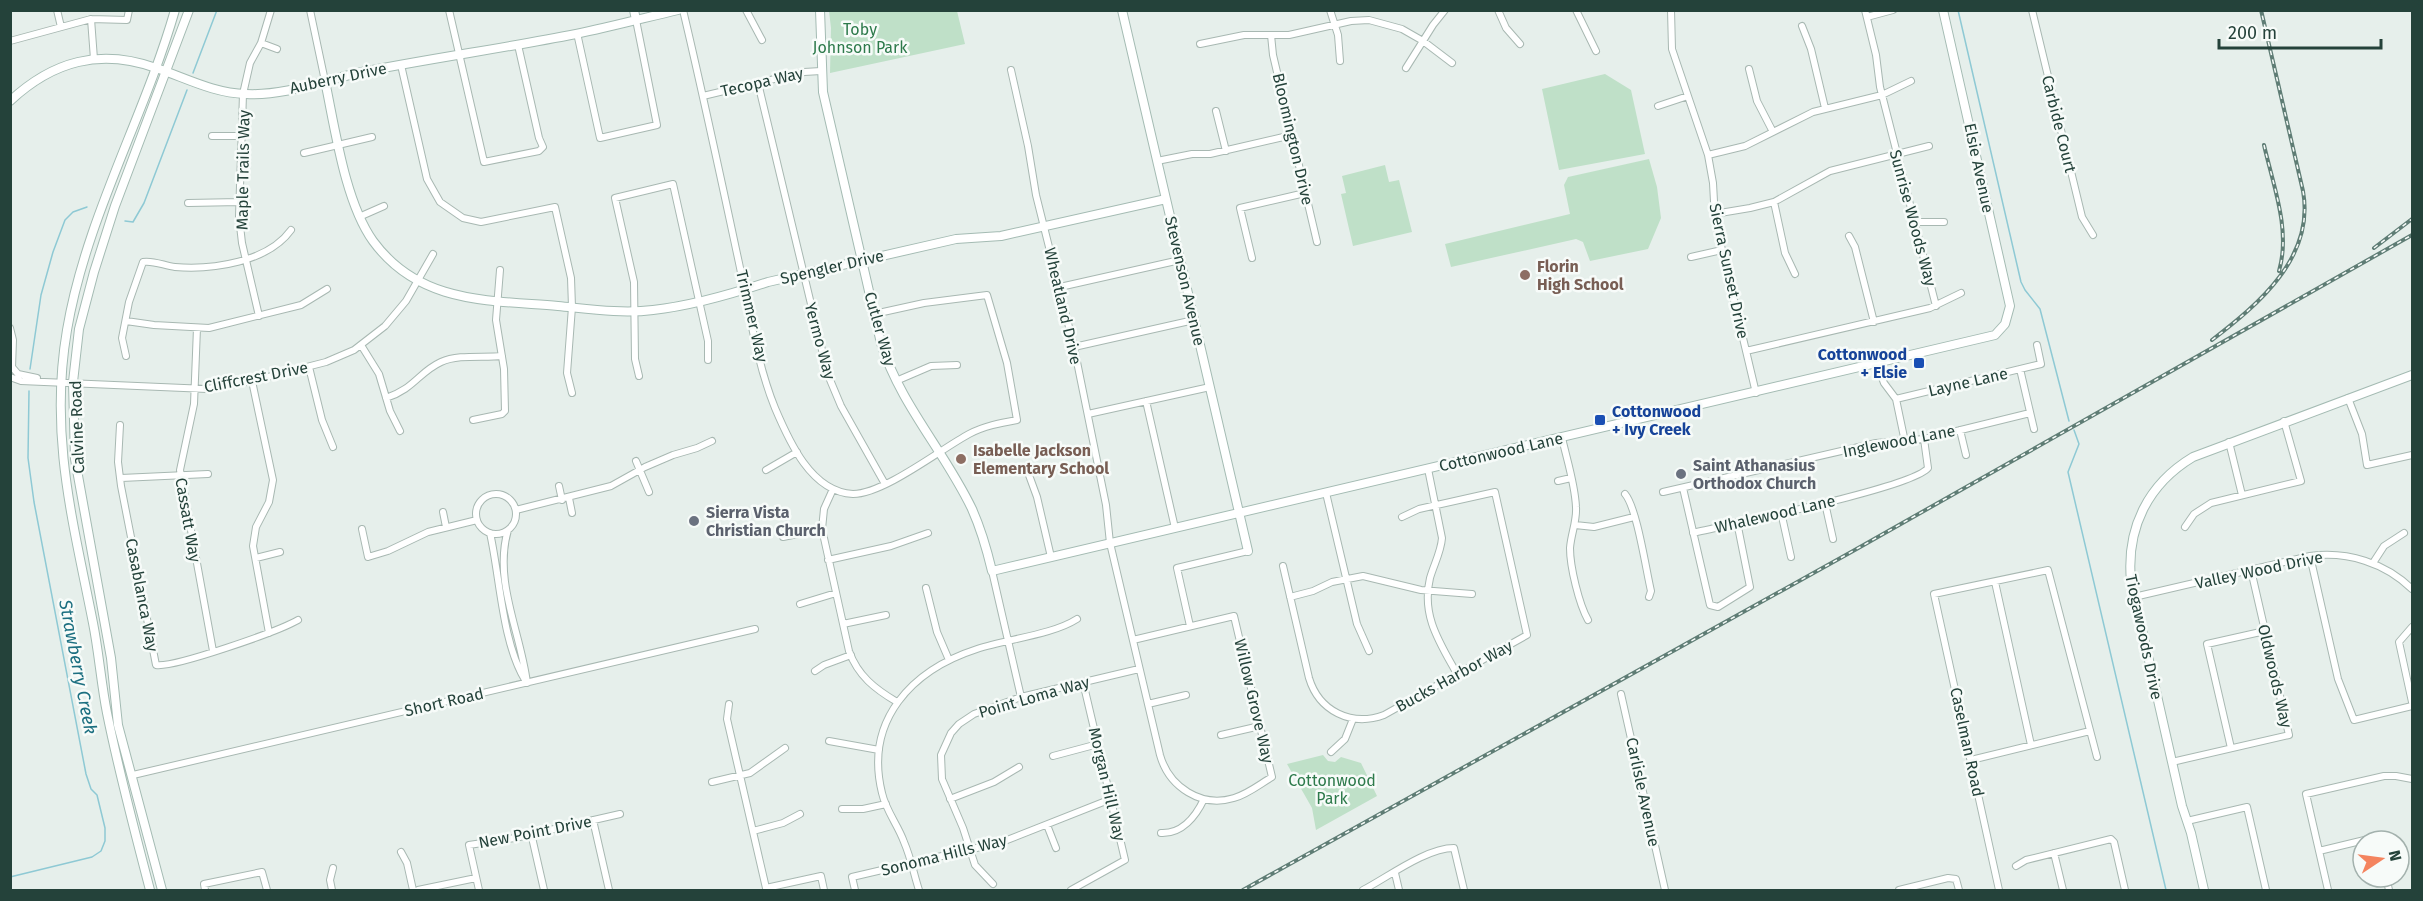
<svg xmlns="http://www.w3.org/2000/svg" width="2423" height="901" viewBox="0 0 2423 901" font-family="'Fira Sans',sans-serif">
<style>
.green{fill:#bfe0c8}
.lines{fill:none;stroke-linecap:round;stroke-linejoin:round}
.stream{stroke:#8ec9d4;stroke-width:1.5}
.street-casing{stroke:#a8b8b2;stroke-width:8}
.secondary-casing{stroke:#a4bbb3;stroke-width:10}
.street{stroke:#fff;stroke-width:6}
.secondary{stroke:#fff;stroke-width:8}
.rail-casing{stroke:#5f7d75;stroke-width:4}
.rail{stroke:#f7fbf9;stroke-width:1.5;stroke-dasharray:4.5;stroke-linecap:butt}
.education-dot{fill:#8d6e63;stroke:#f7fbf9;stroke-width:2}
.transit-dot{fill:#1a4fb4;stroke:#f7fbf9;stroke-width:2}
.worship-dot{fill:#6b7280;stroke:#f7fbf9;stroke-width:2}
.labels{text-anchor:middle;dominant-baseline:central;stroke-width:5;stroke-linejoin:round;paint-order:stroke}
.park-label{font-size:16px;fill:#2d7a4b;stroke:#f7fbf9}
.street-label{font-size:16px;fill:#24423a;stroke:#f7fbf9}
.education-label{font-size:16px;font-weight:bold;fill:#785e54;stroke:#f7fbf9;text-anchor:start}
.transit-label{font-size:16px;font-weight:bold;fill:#164399;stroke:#f7fbf9;text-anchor:end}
.worship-label{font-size:16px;font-weight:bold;fill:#5b616d;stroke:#f7fbf9;text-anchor:start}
.water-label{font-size:18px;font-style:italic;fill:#1c6f80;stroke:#f7fbf9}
</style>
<rect width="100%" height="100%" fill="#e6efeb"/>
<path class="green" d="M829,11H957L965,44L830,73L831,28Z
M1605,74L1631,90L1645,154L1559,170L1542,89Z
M1649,159L1657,187L1661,218L1648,249L1590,261L1583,242L1576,239L1451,267L1445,244L1570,214L1564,185L1568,177Z
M1385,165L1389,182L1399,180L1412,232L1353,246L1341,194L1346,193L1342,176Z
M1323,755L1328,761L1335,762L1341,757L1361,763L1377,796L1316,830L1312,808L1287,764Z"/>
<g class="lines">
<path class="stream" d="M1958,10L2021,282L2025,290L2040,309L2069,421
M193,73L217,10
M125,221L133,222L144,203L187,90
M30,369L41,295L53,252L65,220L73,212L87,207
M2074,430L2079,444L2068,472L2166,890
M10,877L92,857L101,851L105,841V828L97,795L91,789L86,774L34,502L28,458L29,391"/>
<g class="street-casing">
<path id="street" d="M57,10L61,27
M310,10L325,81
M449,10L484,162L539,151L543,147L539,138L518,45
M683,10C703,94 721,179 739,263C749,310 757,364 775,408C789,441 811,492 853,494C884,494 941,449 969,434C984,426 1000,423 1017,420L1007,363L987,295L924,303L874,314
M746,10L762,40
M1330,10L1338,35L1340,61
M1498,10L1506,28L1520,44
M1576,10L1596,51
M1671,10L1672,49L1708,155L1713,183L1715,220L1756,393
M1865,10L1876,55L1880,87L1936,306
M2032,10L2082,217L2093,235
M1867,17L1893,10
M91,19L94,59
M1802,26L1811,49L1825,108
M577,33L600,138L657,125L636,20
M1271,35L1273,55L1317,242
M10,41L91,19L127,20L129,10
M261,43L277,49
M1200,44L1244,35H1289L1351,21L1369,20L1402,29L1423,41L1452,63
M401,65L427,179L440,202L463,218L481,222L555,207L571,278L572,307L567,373L572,393
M1406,68L1433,25L1445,10
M1749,69L1757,101L1773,132
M1011,70L1028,146L1036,195L1074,347L1106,505L1110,543L1160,755C1169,787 1201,808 1234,798C1248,794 1260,784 1272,777L1234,616L1133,640
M758,83L828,375L841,406L885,484
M703,96L804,72L821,71
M1658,106L1688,96
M1216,111L1226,151
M212,136H242
M304,153L372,137
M1708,155L1745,146L1813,112L1882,95L1911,81
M1157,161L1192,154H1210L1292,135
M1774,202L1785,253L1795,274
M188,203L240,202
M1714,214L1750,208L1774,202L1830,171L1929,146
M359,217L384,206
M1916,222H1944
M1849,236L1855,247L1874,322
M1691,257L1722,250
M1252,258L1240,208L1305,193
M1060,287L1180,260
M259,316L242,243L239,217L243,94L250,63L261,43L271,10
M126,321L154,325L209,328L301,305L327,289
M10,328L13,340L12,367L18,374L37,378
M197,328L194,404L180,470L213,651
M361,345L379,374L390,411L400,431
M1074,347L1194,320
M1746,351L1930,308L1961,293
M126,356L122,338L129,302L143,262C153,260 165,266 175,267C213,270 268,262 291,230
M1877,364L1884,383L1896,399L1905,442
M309,367L322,420L333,447
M2020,369L2034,429
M639,376L635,359L634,282L615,198L673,184L708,341V360
M10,377L21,381L207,389L252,381L326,362L354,350L385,326L406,301L433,254
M252,381L273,480L269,502L256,527L253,546L269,633
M896,381L931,366L957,365
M386,398C414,389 419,372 441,362C459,354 483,358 502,356
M2348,398L2362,434L2367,465L2412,455
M1896,399L2041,364L2037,345
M1146,401L1175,528
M1088,414L1210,387
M473,420L502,414L505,411L504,369L496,320L500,270
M120,425L118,462L121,486L156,665C174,668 279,631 298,620
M1960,430L1966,455
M1562,438C1567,460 1575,484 1576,507C1577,521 1571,534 1570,548C1570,567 1579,604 1588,620
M2229,442L2242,495
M636,461L649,492
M1026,467L1037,497L1051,557
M1428,469L1442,538C1441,552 1434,564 1430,578C1421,616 1440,643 1457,674
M766,470L797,452
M121,478L208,474
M1558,481L1571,478
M559,486L562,500
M1683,488L1710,605L1718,607L1750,587L1737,522
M833,489L824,509L822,529L849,651C858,676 875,689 897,702
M1663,492L1876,443L1924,439L2030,413
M1326,493L1357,624L1369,651
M1625,494C1637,508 1646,570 1651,591L1649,597
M476 514a20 20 0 1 1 40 0a20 20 0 1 1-40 0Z
M569,498L572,513
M1825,503L1833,539
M516,510L611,486L645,467L673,455L697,448L712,441
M443,512L446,527
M1781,512L1791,557
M1575,525L1594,527L1634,517
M2185,527L2194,514L2211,503L2301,481L2284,421
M362,529L368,557L388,551L428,532L477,520
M508,530C493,581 521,633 527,683
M490,533C500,577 502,642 525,680
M1693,533C1730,524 1912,488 1928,468L1924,439
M783,537L822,529
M2310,556L2338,679L2354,720L2412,706
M256,558L280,552
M828,560L891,546L928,533
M2373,563L2384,546L2404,533
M1283,566L1309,678C1319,711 1351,727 1384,715L1527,635L1495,492L1419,509L1402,517
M992,571L1021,697
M1995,582L2031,745
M926,588L937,632L949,660
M1290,597L1313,591L1332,582L1363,576L1421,590L1472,594
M2134,597L2310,556C2348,551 2385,563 2412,589
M800,604L836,593
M843,624L886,615
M1190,626L1177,568L1248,551
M2412,627L2399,642L2412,702
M815,671L824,665L851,655
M1621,694L1665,890
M729,704L727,719L766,888L821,876L824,890
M1148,704L1186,695
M1221,735L1260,726
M829,741L879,750
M2231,748L2207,644L2265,631
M1331,752L1345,739L1353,719
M1053,756L1098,744
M1971,760L2090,731
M2172,762L2289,735L2251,570
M133,775L755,629
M712,782L750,773L785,748
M950,799L994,782L1019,767
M842,809H863L886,804
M593,820L609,890
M2187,821L2247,807L2266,890
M1047,825L1056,848
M753,831L783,823L800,814
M531,833L544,890
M1161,833C1182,834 1196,816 1204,799
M2383,841L2389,840
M2319,851L2377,837L2378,841
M401,852L407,863L413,890
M2054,853L2063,890
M2016,866L2026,860L2111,839L2114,842L2125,890
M1395,873L1399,890
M2386,877L2389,890
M993,884L975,865L963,828L942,779L941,755L951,733L959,724L974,714L1021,697L1139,669
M205,890L204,884L262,872L267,890
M332,890L330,880L333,868
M418,890L476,878
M479,890L469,845L515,838L620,814
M855,890L852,877L1002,842L1111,799
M919,890C914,875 911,858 904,842C898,825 886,811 882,793C864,720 912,670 977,649C1007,639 1052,635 1077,619
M1071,890L1125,860L1083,682
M1363,890C1388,877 1426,848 1454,848L1464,890
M1899,890L1948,878L1956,879L1959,890
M1999,890L1934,594L2048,570L2097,757
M2328,890L2306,794L2384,776H2396L2412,779"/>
</g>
<g class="secondary-casing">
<path id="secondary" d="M634,10L636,20
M820,10L823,92L881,343C900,404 945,452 972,509C981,529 987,550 992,571L1995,335L2005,324L2010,306L1943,10
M1122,10L1248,551
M325,81C335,128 345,202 373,241C419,304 488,300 558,306C589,309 622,314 653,310C691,306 732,294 768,282L956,239L1001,236L1166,199
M10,101C53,61 100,48 156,68C186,78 213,93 246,94C285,96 325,80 362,72C433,58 505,48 576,34C610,27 644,18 678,10
M150,890C135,832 119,773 107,713C101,683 99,653 93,623C73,521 49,435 67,330C86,218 144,118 175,10
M162,890L118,725L111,658L75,459L73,382L79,329L94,272L115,206L189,10
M2204,890L2191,833L2182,806L2131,581C2126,528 2148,484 2193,457L2412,375"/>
</g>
<use href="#street" class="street"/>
<use href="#secondary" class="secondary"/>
<g class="rail-casing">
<path id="rail" d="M2264,145C2273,185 2291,230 2279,271
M2374,248L2412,219
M2212,340C2259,304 2315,257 2303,191L2261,10
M1243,890L1853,551L2412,235"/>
</g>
<use href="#rail" class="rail"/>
</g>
<g class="education-dot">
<circle cx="1525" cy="275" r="6"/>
<circle cx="961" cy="459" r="6"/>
</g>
<g class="transit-dot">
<rect x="1913" y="357" width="12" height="12" rx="3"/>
<rect x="1594" y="414" width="12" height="12" rx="3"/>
</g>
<g class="worship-dot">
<circle cx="1681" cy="474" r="6"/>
<circle cx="694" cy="521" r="6"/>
</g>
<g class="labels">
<g class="park-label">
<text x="860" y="29">Toby<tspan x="860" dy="18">Johnson Park</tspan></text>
<text x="1332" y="780">Cottonwood<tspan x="1332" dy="18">Park</tspan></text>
</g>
<g class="street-label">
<text transform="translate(338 78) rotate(-12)">Auberry Drive</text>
<text transform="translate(762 82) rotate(-13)">Tecopa Way</text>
<text transform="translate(2059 124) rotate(76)">Carbide Court</text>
<text transform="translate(1293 139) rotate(77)">Bloomington Drive</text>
<text transform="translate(1979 168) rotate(78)">Elsie Avenue</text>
<text transform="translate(243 170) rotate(-89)">Maple Trails Way</text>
<text transform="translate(1913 218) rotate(75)">Sunrise Woods Way</text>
<text transform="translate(832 267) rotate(-13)">Spengler Drive</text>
<text transform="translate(1729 271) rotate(78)">Sierra Sunset Drive</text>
<text transform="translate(1185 281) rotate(77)">Stevenson Avenue</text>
<text transform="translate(1063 306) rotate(77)">Wheatland Drive</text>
<text transform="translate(752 316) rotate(77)">Trimmer Way</text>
<text transform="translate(880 329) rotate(74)">Cutler Way</text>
<text transform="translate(820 341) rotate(75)">Yermo Way</text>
<text transform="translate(256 377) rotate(-11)">Cliffcrest Drive</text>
<text transform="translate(1968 382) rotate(-13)">Layne Lane</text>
<text transform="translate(77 427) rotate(-92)">Calvine Road</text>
<text transform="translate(1899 441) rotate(-11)">Inglewood Lane</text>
<text transform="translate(1501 452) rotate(-13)">Cottonwood Lane</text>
<text transform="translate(1775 514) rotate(-13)">Whalewood Lane</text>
<text transform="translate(188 520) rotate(80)">Cassatt Way</text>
<text transform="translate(2259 570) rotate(-12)">Valley Wood Drive</text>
<text transform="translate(142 595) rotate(79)">Casablanca Way</text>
<text transform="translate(2144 637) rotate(78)">Tiogawoods Drive</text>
<text transform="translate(1454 676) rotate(-29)">Bucks Harbor Way</text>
<text transform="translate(2275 676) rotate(77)">Oldwoods Way</text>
<text transform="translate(1034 697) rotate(-16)">Point Loma Way</text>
<text transform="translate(1254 701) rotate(77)">Willow Grove Way</text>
<text transform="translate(444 702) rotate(-13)">Short Road</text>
<text transform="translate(1967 742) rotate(78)">Caselman Road</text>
<text transform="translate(1107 784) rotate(77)">Morgan Hill Way</text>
<text transform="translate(1643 792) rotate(78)">Carlisle Avenue</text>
<text transform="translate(535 832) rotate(-11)">New Point Drive</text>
<text transform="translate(944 855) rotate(-14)">Sonoma Hills Way</text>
</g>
<g class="education-label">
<text x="1537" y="266">Florin<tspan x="1537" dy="18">High School</tspan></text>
<text x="973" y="450">Isabelle Jackson<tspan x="973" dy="18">Elementary School</tspan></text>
</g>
<g class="transit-label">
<text x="1907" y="354">Cottonwood<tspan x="1907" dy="18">+ Elsie</tspan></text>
<text x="1612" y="411" text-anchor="start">Cottonwood<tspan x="1612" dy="18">+ Ivy Creek</tspan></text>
</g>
<g class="worship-label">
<text x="1693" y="465">Saint Athanasius<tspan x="1693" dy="18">Orthodox Church</tspan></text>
<text x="706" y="512">Sierra Vista<tspan x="706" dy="18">Christian Church</tspan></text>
</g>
<g class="water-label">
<text transform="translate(78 667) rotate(79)">Strawberry Creek</text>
</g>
</g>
<rect width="2423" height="901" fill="none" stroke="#24423a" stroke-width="24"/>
<g transform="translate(2381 859) rotate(77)"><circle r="28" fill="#f7fbf9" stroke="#a3b1ad" stroke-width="1.5"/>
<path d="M0-4.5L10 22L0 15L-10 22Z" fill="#f4845f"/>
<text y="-9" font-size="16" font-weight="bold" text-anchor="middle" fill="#24423a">N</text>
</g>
<path d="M2219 39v9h162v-9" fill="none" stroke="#24423a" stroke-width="3"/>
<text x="2228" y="39" font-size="18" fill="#24423a" stroke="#f7fbf9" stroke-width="4.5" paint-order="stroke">200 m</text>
</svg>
